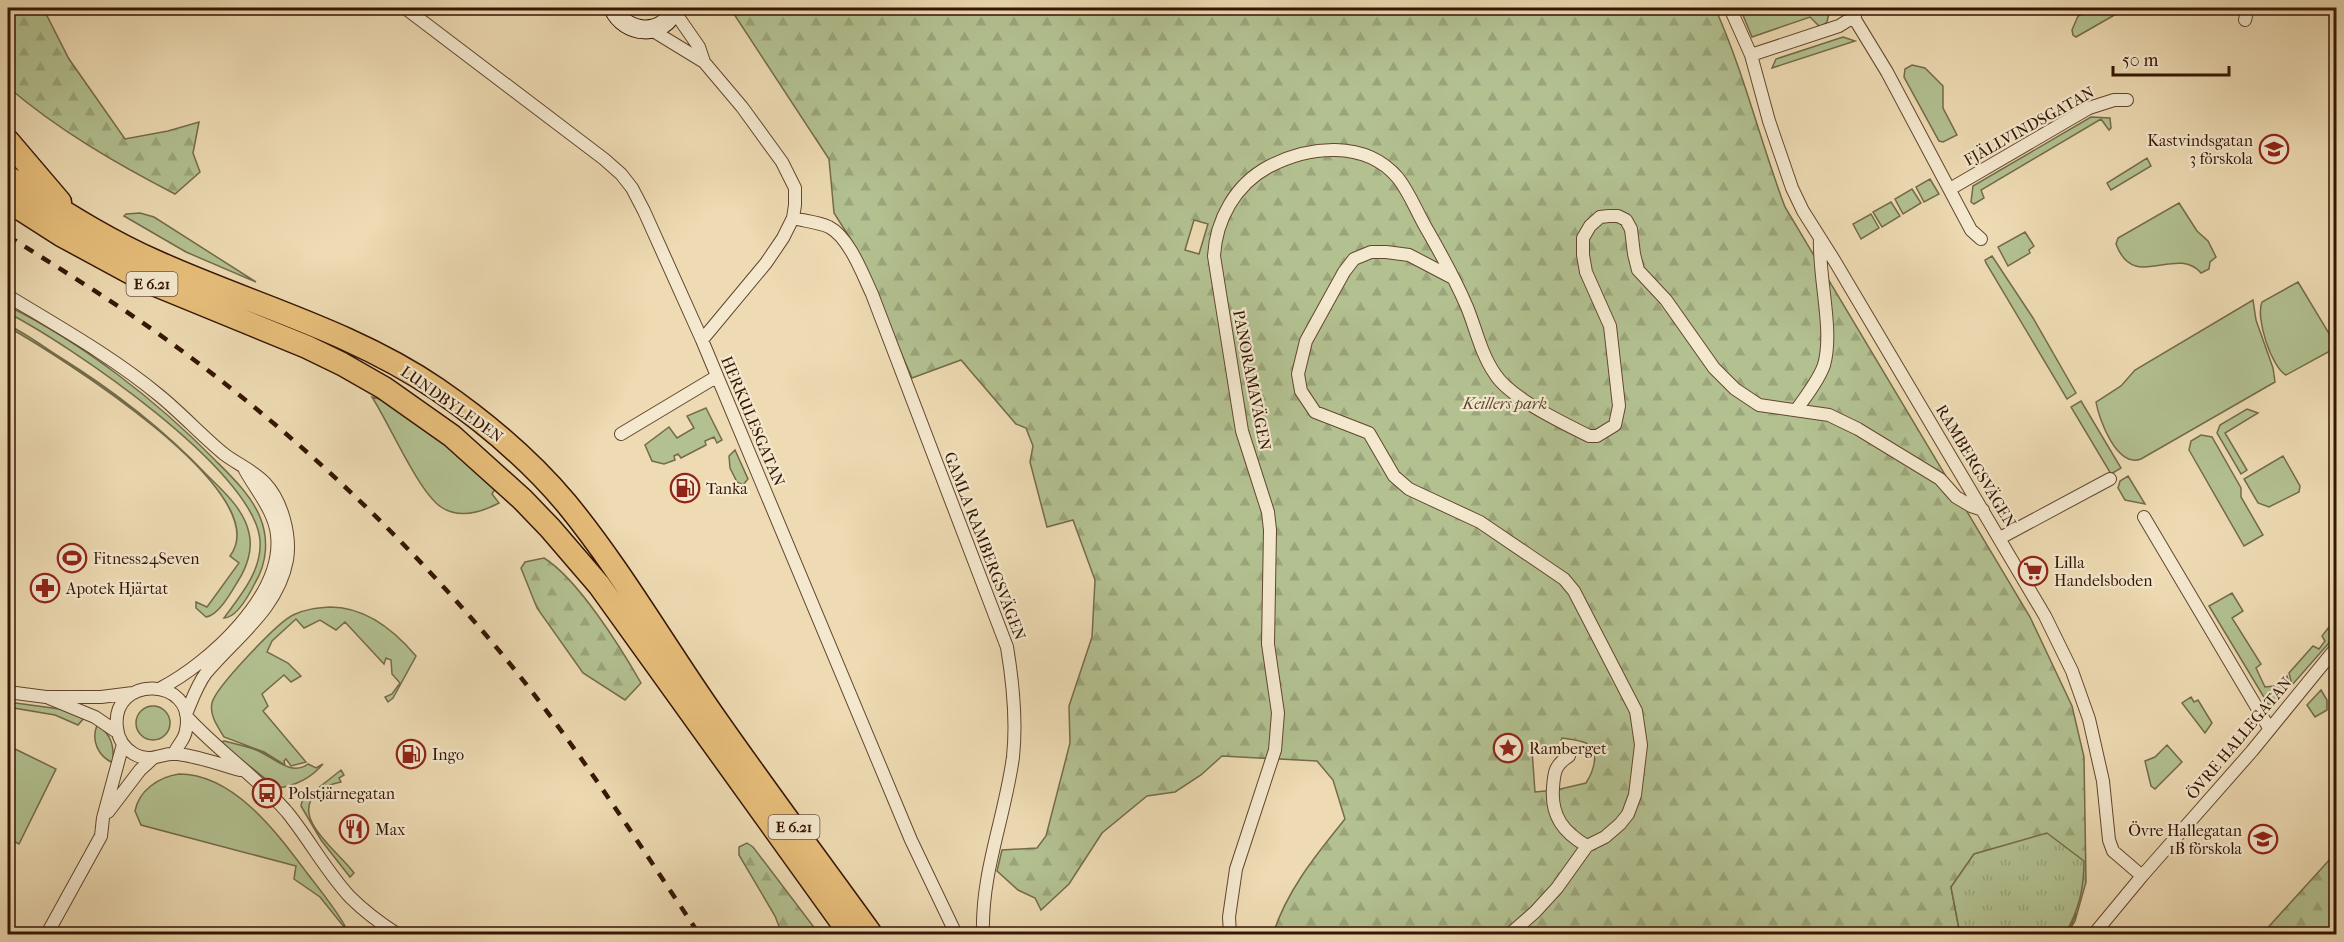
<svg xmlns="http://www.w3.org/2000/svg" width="2344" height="942" viewBox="0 0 2344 942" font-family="'IM FELL French Canon',serif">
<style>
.green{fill:#b3c191;stroke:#746b4a;stroke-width:1.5}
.forest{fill:url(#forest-firs);stroke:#746b4a;stroke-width:1.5;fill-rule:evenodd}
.park{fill:url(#park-tufts);stroke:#746b4a;stroke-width:1.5}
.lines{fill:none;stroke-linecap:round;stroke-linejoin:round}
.street-casing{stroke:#63462f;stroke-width:14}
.secondary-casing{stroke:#351503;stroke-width:20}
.highway-casing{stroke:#351503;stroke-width:25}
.street{stroke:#f4e8ce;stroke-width:12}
.secondary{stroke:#f4e8ce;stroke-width:18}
.highway{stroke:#e7be7a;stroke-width:22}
.rail{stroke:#351503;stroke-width:4.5;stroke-dasharray:10 10;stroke-linecap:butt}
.labels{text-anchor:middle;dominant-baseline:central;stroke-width:4.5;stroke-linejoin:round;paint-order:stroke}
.shield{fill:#f4e8ce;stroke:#6e5440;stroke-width:1.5}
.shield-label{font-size:15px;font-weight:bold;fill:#351503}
.street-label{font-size:16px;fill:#351503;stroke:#f4e8ce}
.poi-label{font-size:16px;fill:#351503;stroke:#f4e8ce;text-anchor:start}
.park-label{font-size:16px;font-style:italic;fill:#5b492e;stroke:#f4e8ce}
</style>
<defs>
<pattern id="forest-firs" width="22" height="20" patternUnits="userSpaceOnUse" patternTransform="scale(1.5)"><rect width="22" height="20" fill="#b3c191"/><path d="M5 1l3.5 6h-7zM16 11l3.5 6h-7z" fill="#9ba57b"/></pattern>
<pattern id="park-tufts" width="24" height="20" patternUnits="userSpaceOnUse" patternTransform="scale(1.5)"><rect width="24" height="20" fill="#b3c191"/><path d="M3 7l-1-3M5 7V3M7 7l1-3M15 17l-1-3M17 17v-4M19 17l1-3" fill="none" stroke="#9ba57b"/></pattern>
</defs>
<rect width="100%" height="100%" fill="#eedbb3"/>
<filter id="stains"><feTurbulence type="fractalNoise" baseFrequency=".00333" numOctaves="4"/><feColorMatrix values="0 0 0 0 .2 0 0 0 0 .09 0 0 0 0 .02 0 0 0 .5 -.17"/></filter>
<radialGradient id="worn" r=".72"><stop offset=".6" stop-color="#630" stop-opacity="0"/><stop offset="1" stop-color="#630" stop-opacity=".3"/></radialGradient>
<path class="green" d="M1740,8H1829L1830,9L1827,22L1820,27L1810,17L1752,37Z
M2097,8H2118V13L2076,37L2073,35L2072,30L2078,16Z
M1843,37L1855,41L1772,68L1776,59Z
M1912,65L1925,68L1943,86V108L1957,135L1943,142L1939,141L1904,77L1905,69Z
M2091,117L2110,118L2111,128L2109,130L2101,119L1981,190L1984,198L1974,204L1971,202L1973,186Z
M2147,158L2151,166L2111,190L2107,183Z
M1930,179L1939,194L1924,202L1916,187Z
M1912,189L1921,203L1903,214L1895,199Z
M1891,202L1900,216L1882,227L1873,212Z
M2179,203L2197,231L2208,241L2216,257L2210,262L2209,269L2201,273C2176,244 2134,293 2116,244L2118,238Z
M140,213L154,217L256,282L186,252L124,216L126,214Z
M1871,214L1879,228L1861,239L1853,224Z
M2025,232L2034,246L2029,250L2030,253L2008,266L1998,247Z
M1992,256L2033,318L2076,393L2067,399L1986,263L1985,260Z
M2298,282L2333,340L2330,351L2286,375C2272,368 2255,318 2262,302Z
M2253,300L2256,320L2273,368L2275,382L2141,459C2117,468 2099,420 2096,402L2121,386L2135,370Z
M8,306C83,343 157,401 215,460C232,477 251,495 260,517C269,539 267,563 255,583C249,595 237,618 224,618C240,596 262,571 260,541C256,471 69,344 8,313Z
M8,325C25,333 41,345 58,356C113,390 162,428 207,475C223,491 244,509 249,533C253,549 247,567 238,581C232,591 219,615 206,617L196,608V602L207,607L239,563L230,556C279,492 54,353 8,327Z
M372,397C401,402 473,467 495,489L492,494L499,503C482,512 459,519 441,507C418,491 390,425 372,397Z
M2081,401L2121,468L2111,474L2071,407Z
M706,408L722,440L717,443L714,437L705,441L706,445L681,458L678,454L674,456L675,460L664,464L652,461L645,445L669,427L677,438L694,428L687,416Z
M2247,409L2258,413L2225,433L2247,470L2241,474L2217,433L2220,425Z
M2201,435L2212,437L2241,488V497L2263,535L2244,546L2189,450L2191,441Z
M735,450L748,479L743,485L737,482L730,468L729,456Z
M2283,456L2300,486L2299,492L2269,507L2258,503L2244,479Z
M2128,476L2145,504L2125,500L2118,488L2120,481Z
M2232,593L2243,611L2232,618L2261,664L2256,668L2265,687L2275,686L2287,676L2290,686L2276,704H2268L2209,606Z
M330,607C365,607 394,630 416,656L393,698L388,702L385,697L392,694L400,683L392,674L391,660L386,658L384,664L345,622L336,630L320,620L304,628L296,619L272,641L267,652L288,663L301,676L291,682L284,675L262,694L268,706L263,711L306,762L291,766L286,759L284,761L285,765L264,752L224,737C218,727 209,715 212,703C215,688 278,622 293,615C305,609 317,608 330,607Z
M2336,618V635L2292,685L2289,673L2313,646L2319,649L2325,641L2322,636Z
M2321,690L2327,700V710L2315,717L2307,705Z
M2191,697L2194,702L2198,700L2212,723L2205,733L2182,703Z
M8,702L60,709L84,718L78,725L55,715L8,707Z
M136 723a17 17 0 1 1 34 0a17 17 0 1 1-34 0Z
M97,725C112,734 114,747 113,763C98,756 91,741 97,725Z
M224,741C235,744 246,746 256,750C272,756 291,777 308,764L316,768L323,764C311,778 295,786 277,788L223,745L221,742Z
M2167,745L2182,762L2155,789L2151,786L2145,761L2155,757Z
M13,748L56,769L19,844L8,838V759Z
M341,770L344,775L339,778L341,782C330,784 325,787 316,794C290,818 340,853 354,873L350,877L321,840L301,806L302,801Z
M179,774C234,774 277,833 307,873C320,890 335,908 345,926L344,927L320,897L294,879L296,866L141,825L135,811C139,790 159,777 179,774Z"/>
<path class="forest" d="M8,8H43L69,59L125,139L168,131L199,122L193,153L200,172L175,194C117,164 58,130 8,87Z
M730,8H1715C1744,72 1760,141 1785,207L2030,617L2072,706L2084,757L2086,882L2075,921L2067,934L2076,914L1951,887L1960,934H1273C1287,890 1316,855 1345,819L1333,780L1317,761L1222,756L1201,775L1175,792L1147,796L1102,833L1069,884L1041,910L1035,898L1018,890L997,871L1002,850L1037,848L1046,836L1070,743L1069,706L1092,637L1095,580L1073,520L1047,527L1030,462L1033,446L1026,428L1016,424L961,360L912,378L855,246L834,213L829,159ZM1194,220L1208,224L1199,254L1185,250ZM1562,738C1569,739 1579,740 1586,743C1601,752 1593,772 1586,783L1556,790L1535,792L1532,750L1558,748Z
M544,558C578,579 621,648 641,683L625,700L583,673L537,608L521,568L525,562Z
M747,843L753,847L819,934H782L775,916L739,855V847Z
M2336,855V934H2262L2331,858Z"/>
<path class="park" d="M2047,833L2084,861C2084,888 2079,910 2065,934H1960L1951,887L1974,854Z"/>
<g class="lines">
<g class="street-casing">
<path id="street" d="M405,8L604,159L621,174L632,188L644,211L702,340L911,840L956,934
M1730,8L1751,55L1769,121L1792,188L1803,211L1834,260L2045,616L2072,671L2089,719L2103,781L2109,840L2113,851L2142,876
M1848,8L1887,72L1963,215L1971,230L1981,239
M674,11L699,47L704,62L742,107L782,162L795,188V205L793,218L783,238L766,263L702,340
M2245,20L2248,8
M650,29L704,62
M1751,55L1839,26L1855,16
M1950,189L2089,108L2114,100H2127
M793,218C804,221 818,222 829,227C849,237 863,275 872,294L1007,647C1013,683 1017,720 1013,757C1005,817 981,873 983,934
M1451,277L1409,255L1386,252H1371L1354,259L1344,272L1306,341L1298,374L1301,391L1315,412L1369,433L1394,476L1409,489L1480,522L1564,579L1574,591L1636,711L1641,745L1635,795L1628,814L1620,824L1605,837L1587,846L1557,888L1535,912L1510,934
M8,296C59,327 113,357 160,396C182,414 202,436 224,454C237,464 254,471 265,483C282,501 291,535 287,560C278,609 236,637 206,673C197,685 192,700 186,714
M1797,409C1806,396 1819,380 1824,365C1834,331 1818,275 1820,238
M621,434L716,377
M2144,517L2269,728
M2000,538L2110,479
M161,688C209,663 284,595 277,535C275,512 256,490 245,470
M8,692L46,697H101L133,693
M49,698L95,717L117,732
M187,717C218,751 257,777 287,812C309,839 326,871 350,897C364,911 380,923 397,934
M174,754C177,745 185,740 186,730C197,676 110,674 117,728C118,738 124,748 134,754C152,764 161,752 178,754C200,757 219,764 240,770
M1569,756C1555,765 1554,772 1553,788C1551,816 1563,832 1587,846
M108,812L140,770L152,759
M47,934L101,836L103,818L123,744
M1230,934L1229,917L1236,869L1275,750L1278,713L1268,644L1270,530L1268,512L1242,431L1214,256C1216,220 1235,185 1268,167C1308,146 1365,139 1398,178C1409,192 1416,210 1425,226C1440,252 1455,279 1467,307C1476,329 1481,354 1495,374C1510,398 1563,423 1589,436H1597L1615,425L1619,406L1610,326L1586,272L1583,255V238L1590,226L1600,217L1609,216H1618L1626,220L1631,229L1634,254L1638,270L1666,300L1714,368L1735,389L1759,405L1829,415L1858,429L1940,479L1956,497L1971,506L1983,510
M2094,934L2142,876L2252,751L2336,648"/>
</g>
<g class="secondary-casing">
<path id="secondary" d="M613,8C625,35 664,38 675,8"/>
</g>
<g class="highway-casing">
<path id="highway" d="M8,141L60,202
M8,177C56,207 104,239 157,262C250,304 352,331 437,389C485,422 529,459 566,503C621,570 665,647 715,718C766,791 819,862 871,934
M8,201L61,235L146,281L307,347L342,364L384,388L452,436L522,499L550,528L599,585L850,934"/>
</g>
<use href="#street" class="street"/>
<use href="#secondary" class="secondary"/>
<use href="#highway" class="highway"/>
<path class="rail" d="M8,236C65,272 124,308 178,348C294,433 399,532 491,641C569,733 633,835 699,934"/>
</g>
<defs>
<g id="school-ring" transform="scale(1.5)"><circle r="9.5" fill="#f4e8ce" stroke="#8f2418" stroke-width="1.5"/><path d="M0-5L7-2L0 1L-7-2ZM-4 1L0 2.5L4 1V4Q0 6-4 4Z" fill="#8f2418"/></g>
<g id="fuel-ring" transform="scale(1.5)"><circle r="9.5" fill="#f4e8ce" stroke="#8f2418" stroke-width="1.5"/><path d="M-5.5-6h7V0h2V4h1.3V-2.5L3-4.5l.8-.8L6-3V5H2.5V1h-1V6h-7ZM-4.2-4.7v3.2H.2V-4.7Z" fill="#8f2418"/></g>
<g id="stadium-ring" transform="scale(1.5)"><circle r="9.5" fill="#f4e8ce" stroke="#8f2418" stroke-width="1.5"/><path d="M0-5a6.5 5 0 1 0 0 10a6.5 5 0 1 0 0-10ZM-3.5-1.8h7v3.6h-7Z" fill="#8f2418"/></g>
<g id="supermarket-ring" transform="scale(1.5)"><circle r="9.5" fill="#f4e8ce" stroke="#8f2418" stroke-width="1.5"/><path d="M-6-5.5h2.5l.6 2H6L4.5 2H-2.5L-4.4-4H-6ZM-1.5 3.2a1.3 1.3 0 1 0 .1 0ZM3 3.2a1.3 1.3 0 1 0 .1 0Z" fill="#8f2418"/></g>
<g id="pharmacy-ring" transform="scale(1.5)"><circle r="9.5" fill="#f4e8ce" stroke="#8f2418" stroke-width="1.5"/><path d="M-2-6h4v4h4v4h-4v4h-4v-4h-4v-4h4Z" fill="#8f2418"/></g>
<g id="sight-ring" transform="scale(1.5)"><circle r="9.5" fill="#f4e8ce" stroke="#8f2418" stroke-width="1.5"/><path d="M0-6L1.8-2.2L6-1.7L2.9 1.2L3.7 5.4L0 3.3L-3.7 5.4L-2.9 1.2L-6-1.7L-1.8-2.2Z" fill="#8f2418"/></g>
<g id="bus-ring" transform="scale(1.5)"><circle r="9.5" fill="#f4e8ce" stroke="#8f2418" stroke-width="1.5"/><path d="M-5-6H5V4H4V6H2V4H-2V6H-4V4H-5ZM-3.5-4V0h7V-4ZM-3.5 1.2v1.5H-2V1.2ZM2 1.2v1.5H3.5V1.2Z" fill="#8f2418"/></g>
<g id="restaurant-ring" transform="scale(1.5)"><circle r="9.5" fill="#f4e8ce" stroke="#8f2418" stroke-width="1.5"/><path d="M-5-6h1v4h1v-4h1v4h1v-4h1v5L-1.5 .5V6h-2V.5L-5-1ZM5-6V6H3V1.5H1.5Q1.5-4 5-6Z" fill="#8f2418"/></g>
</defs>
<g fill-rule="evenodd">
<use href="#school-ring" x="2274" y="149"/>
<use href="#fuel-ring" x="685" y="488"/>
<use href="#stadium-ring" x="72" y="558"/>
<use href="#supermarket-ring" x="2033" y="571"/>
<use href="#pharmacy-ring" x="45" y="588"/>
<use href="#sight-ring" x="1508" y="748"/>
<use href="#fuel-ring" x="411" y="754"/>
<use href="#bus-ring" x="267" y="793"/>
<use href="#restaurant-ring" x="354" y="829"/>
<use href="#school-ring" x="2263" y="839"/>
</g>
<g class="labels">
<g class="shield">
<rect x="126.5" y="272" width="51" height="24" rx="4.5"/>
<rect x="768.5" y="815" width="51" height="24" rx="4.5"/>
</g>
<g class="shield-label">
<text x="152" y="284">E 6.21</text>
<text x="794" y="827">E 6.21</text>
</g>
<g class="street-label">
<text transform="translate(2029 126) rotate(-29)">FJÄLLVINDSGATAN</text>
<text transform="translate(1252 380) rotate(79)">PANORAMAVÄGEN</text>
<text transform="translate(452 404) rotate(35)">LUNDBYLEDEN</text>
<text transform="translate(753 421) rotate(67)">HERKULESGATAN</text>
<text transform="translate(1976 466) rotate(59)">RAMBERGSVÄGEN</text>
<text transform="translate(985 546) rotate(69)">GAMLA RAMBERGSVÄGEN</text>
<text transform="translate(2239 738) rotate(-50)">ÖVRE HALLEGATAN</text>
</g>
<g class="poi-label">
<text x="2253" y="140" text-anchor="end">Kastvindsgatan<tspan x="2253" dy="18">3 förskola</tspan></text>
<text x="706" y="488">Tanka</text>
<text x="93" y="558">Fitness24Seven</text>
<text x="2054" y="562">Lilla<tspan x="2054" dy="18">Handelsboden</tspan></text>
<text x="66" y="588">Apotek Hjärtat</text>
<text x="1529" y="748">Ramberget</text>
<text x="432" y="754">Ingo</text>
<text x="288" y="793">Polstjärnegatan</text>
<text x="375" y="829">Max</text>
<text x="2242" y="830" text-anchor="end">Övre Hallegatan<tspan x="2242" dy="18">1B förskola</tspan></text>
</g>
<g class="park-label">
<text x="1505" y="403">Keillers park</text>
</g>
</g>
<rect width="2344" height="942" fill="none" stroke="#eedbb3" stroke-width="30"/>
<rect x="9" y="9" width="2326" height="924" fill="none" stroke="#351503" stroke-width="3"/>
<rect x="15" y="15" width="2314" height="912" fill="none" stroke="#351503" stroke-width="1.5"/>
<path d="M2113 66v9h116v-9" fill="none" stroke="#351503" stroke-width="3"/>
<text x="2122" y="66" font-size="18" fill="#351503" stroke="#f4e8ce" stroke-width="4.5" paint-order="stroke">50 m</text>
<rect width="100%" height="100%" filter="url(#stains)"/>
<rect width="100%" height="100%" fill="url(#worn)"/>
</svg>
